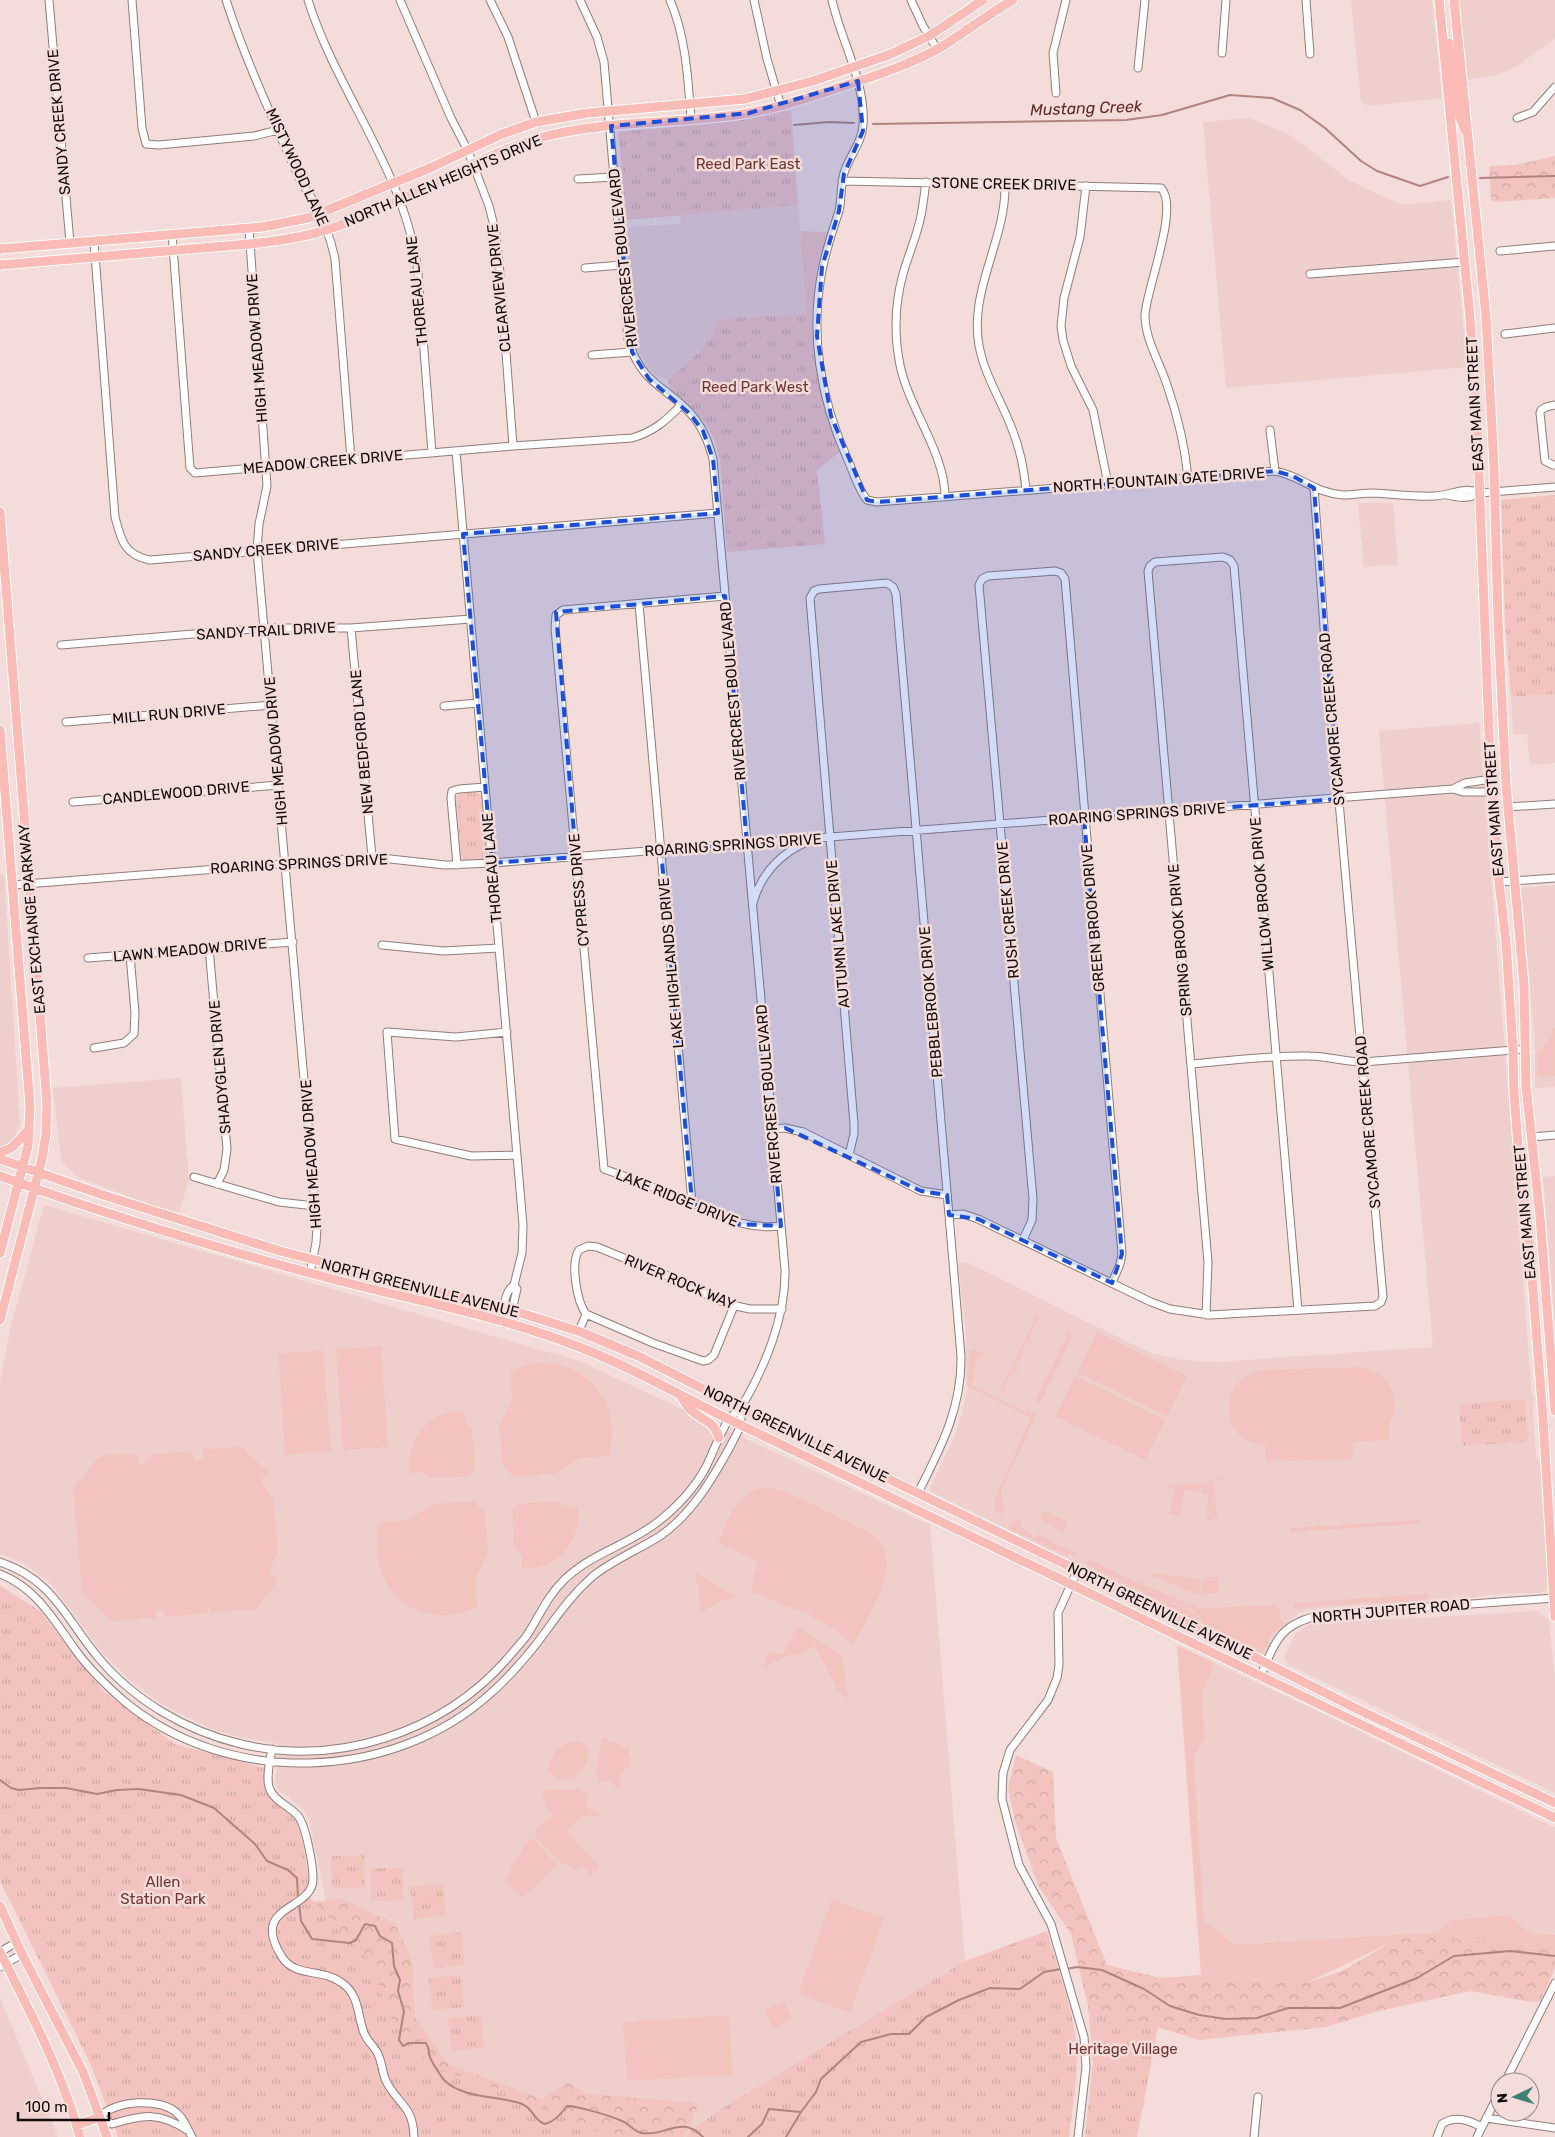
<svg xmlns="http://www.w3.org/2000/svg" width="1555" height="2137" viewBox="0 0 1555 2137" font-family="Rubik,sans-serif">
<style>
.built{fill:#eecfcc}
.grass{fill:#f3c4bf}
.forest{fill:url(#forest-crowns)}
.park{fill:url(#park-tufts)}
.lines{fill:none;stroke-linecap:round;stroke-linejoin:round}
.stream{stroke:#b1847f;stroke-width:2}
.minor-casing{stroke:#917d7a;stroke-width:9}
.major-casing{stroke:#fff;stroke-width:11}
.minor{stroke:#fff;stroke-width:7}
.major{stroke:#fbbcb7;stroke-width:9}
.marked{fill:#1d4ed8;fill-opacity:0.2;stroke:#1d4ed8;stroke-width:4;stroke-dasharray:10 6;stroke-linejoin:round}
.labels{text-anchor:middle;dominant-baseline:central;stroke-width:5;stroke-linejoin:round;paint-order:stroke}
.street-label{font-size:15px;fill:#120b0a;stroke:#f3dcd9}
.park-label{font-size:15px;fill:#713531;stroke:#f3dcd9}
.water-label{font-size:16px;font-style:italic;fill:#632825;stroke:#f3dcd9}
</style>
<defs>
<pattern id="forest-crowns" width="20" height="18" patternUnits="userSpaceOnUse" patternTransform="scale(1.25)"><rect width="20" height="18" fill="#f3c4bf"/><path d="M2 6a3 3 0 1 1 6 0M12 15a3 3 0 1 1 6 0" fill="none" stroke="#cfa7a3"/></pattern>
<pattern id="park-tufts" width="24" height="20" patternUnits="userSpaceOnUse" patternTransform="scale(1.25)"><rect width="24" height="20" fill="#f3c4bf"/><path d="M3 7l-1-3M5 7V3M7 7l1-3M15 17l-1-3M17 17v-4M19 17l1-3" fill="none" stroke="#cfa7a3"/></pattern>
</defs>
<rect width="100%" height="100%" fill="#f3dcd9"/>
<path class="built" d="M1351,0H1432L1442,98L1368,106L1361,101Z
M1459,0H1555V38L1516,67L1497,75L1467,80Z
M1250,118L1292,136L1350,181L1402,205L1451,200L1467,367L1226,388L1203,122Z
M798,205L806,313L718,319L717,328L712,338L668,380L656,376L648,368L637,346L626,233L630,227L681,224L680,215Z
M1358,503H1393L1398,565L1364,567Z
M1555,694V763L1530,765L1527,734L1513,735L1511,697Z
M1479,723L1532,1396L1535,1397L1533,1411L1536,1458L1540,1461L1549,1586L1545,1591L1540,1593H1506L1423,1604L1361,1605L1314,1609L1298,1613L1278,1632L1266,1653L1261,1655L932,1492L930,1488L952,1442L962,1414L968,1387L966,1384V1332L958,1264L966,1262L1138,1347L1151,1353L1182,1360L1216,1362L1433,1347L1379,731Z
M4,874L20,1124L13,1140L8,1146L0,1149V875Z
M1555,885V1087L1535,1088V1043L1521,888Z
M181,1078L189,1181L178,1215L77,1177L61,1160L53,1088Z
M1555,1176V1323L1543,1177Z
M44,1205L579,1361L930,1525L965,1961L732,2102L693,2128L686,2137H610L430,2066L328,1911L309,1820L302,1808L278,1789L275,1783L279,1744L240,1737L215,1730L178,1713L157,1701L131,1681L100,1650L53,1586L25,1564L0,1554V1382L10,1330Z
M1537,1611L1549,1620L1555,1682V1793L1289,1665L1284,1657L1296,1633L1310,1624Z
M1215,1663L1359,1731L1555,1828V1933L1533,1935L1508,1915L1451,1920L1437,1932L1235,1946L1204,1920L1194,1758L1205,1738L1202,1694Z
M0,1998L58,2137H0Z"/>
<path class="grass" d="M800,231L828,232L817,276L812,313H806Z
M1552,1028H1555V1076L1537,1077V1053L1552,1036Z
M1032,1314L1042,1317L1043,1320L1038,1318L1029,1339L1033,1341L1032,1343L1027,1341L1022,1352L1026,1355L1025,1356L1021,1355L1014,1368L1019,1370L1017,1372L1013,1370L1003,1390L1007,1392L1005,1394L1000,1391L1036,1317Z
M1067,1329L1071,1334V1340L1040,1403L1035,1401L1068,1333L1065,1331Z
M1097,1332L1187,1376L1167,1416L1077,1372Z
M381,1346L388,1447L343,1450L336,1349Z
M973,1349L984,1354L985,1357L980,1355L972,1373L976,1375L971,1385L1025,1412L1026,1408L1036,1413L1024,1443L1001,1490V1496L1005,1507L1001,1515L995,1511L993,1503L1031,1418L967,1386L970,1351Z
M323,1350L331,1451L285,1455L278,1354Z
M533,1363C588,1360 623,1403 609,1456L579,1458L555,1474L514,1477L503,1467L499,1426L512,1400L510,1371Z
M1359,1367C1381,1370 1397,1387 1394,1410C1394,1416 1390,1420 1389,1425C1388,1429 1389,1436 1389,1440L1352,1442L1353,1459L1266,1461L1265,1445C1220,1445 1215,1379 1261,1370Z
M1075,1376L1165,1420L1145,1460L1055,1416Z
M464,1411L465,1419L472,1431L476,1468L469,1476L432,1478L419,1472L410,1473C406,1437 428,1412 464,1411Z
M236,1445L245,1449V1451L269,1472L261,1481L273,1499L278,1552L269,1572L278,1581L258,1605L259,1607L250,1612L248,1610L211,1613L210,1606H208V1613L164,1617L163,1610L156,1611V1618L120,1620L119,1622L109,1619L82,1593L73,1488L97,1459L106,1455L138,1454L139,1464H146V1459H151V1454L192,1451L195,1460L204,1459L203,1449L235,1447Z
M1226,1478V1480L1214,1481L1217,1519L1207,1520L1208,1494L1202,1493V1483C1211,1482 1217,1478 1226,1478Z
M1201,1483L1200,1491L1184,1490L1181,1516L1169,1514L1175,1489L1168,1488L1169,1485Z
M766,1487L784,1491L867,1531C911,1557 870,1612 853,1645L838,1633L837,1630L810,1616L806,1611L801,1612L753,1592L751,1587L755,1579L752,1578L759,1563L718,1542C729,1519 737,1491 766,1487Z
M473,1501L485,1512L488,1552L475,1579L477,1607C417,1636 362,1585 380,1522L408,1520L433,1504Z
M555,1501L569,1507H578C583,1541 557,1570 522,1569V1557L514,1546L512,1511L518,1504Z
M1044,1510L1068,1522L1063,1533L1040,1518Z
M1017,1519L1022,1521L1020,1525L1035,1538L1039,1533L1053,1543L1076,1552L1075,1555L1069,1553L1067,1556L1029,1537L1008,1529L1012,1522Z
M1419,1520V1524L1290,1532V1528Z
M1092,1560L1123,1576L1199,1608L1276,1605L1282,1615L1279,1617L1284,1624L1273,1633L1267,1641L1269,1643L1262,1653L1219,1632L1220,1631L1204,1625L1199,1616L1186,1605L1163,1602L1123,1583L1120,1579L1113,1578L1086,1564L1088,1561Z
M1086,1566L1113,1579L1119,1580L1122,1584L1160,1602L1185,1606L1199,1618L1202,1626L1118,1585L1119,1582L1116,1580L1114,1583L1095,1573V1571L1094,1573Z
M697,1573L734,1596V1598L721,1601L700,1613L699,1590L695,1575Z
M1153,1573L1201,1579L1200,1595L1153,1576Z
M1203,1577H1218L1219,1593L1202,1594Z
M1423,1594H1427L1429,1598L1416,1602L1360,1603L1294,1609L1293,1603Z
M797,1627L842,1655L848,1699L838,1691L815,1646L794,1656L792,1654L764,1667L763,1666L768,1652L777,1654L784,1652Z
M1177,1645L1215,1663L1202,1694L1205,1738L1194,1758L1204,1920L1235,1945L1437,1932L1451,1920L1508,1915L1533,1935L1555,1934V1946L1437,1938L1398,1939L1306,1983L1201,1975Z
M606,1737L610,1742L619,1743L625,1749L628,1746L631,1764L619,1776L622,1780L619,1782L621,1786L618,1789L609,1780L606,1783L602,1780L599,1783L597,1781L600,1779L595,1773C601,1761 597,1749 602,1738Z
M576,1741C604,1747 580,1784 556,1779L549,1771C548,1755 561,1742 576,1741Z
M579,1788L584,1793L587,1790L589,1792L585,1796L588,1800L585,1803L594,1812L596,1810L600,1814L593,1818L590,1814L586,1818L583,1815L566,1831L600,1867L591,1875L581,1865L575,1871L566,1862L563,1865L535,1836L536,1829L553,1815L547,1808L542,1792C552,1787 566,1793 579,1788Z
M532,1838L557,1865L522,1898L505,1880L525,1844Z
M832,1899L884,1918L850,2013L798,1994Z
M783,2001L793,2019L774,2029L764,2011Z
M729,2015L733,2075L627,2081L623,2022Z"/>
<path class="forest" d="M1555,156V198L1496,202L1491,200L1489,166L1515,165Z
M1016,1755L1053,1772L1056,1838L1107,1965L1160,1978L1201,1975L1306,1983L1342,1971L1397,1939L1437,1938L1555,1946V1968L1540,2002H1532L1470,1991L1379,2011L1326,2027L1199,2040L1088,2006L1071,1934L1039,1887L1015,1821L1008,1789Z
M341,1898L395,1924L412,1959L415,2017L448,2064L542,2099L568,2082L588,2094L699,2103L684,2137H519L443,2095L309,1903Z"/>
<path class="park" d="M791,110L798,205L627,220L618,132L736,121Z
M812,313C813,364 820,404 840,452L817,470L825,544L727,552L720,460C717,446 712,432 703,420C694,408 668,394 668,380C685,363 714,344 718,319Z
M1555,495V694L1511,697L1505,622L1501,500Z
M477,792L482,796L487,855L483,860L464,861L461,856L456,797L460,793Z
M1525,1399L1528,1440L1524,1442L1465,1446L1462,1444L1459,1404Z
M0,1586L40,1611L103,1691L175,1744L264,1768C263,1809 280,1796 296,1821C301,1828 309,1872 308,1881C308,1885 306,1889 305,1892L368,1959L390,2016L430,2066L490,2086L610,2137H118L91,2065L0,1881Z
M364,1855L365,1888L332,1889L331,1856Z
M370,1868H403V1901H371Z
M443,1883L446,1916L414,1919L410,1887Z
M1047,1931C1058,1968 1074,2011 1077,2050C1078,2079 1072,2108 1069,2137H686L693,2128L732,2102L965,1961Z
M462,1932L465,1965L433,1968L429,1936Z
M461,1975L464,2007L432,2010L429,1978Z
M1088,2006L1158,2027L1137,2137H1085L1093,2063Z
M481,2015L484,2048L451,2051L448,2018Z"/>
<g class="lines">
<path class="stream" d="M873,124L1126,120L1162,115L1230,95L1272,98L1300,110L1325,128L1361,161L1377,171L1420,186L1448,177
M794,125L829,122L854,123
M1480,178L1555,176
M0,1780L11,1788L19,1790L40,1788H66L97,1794L117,1790L139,1789L181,1795L214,1808L255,1844L267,1861L288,1870L297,1878L298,1898
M299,1903L301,1921L312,1939L350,1943L356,1940L365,1924L375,1926L380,1936L392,1943L394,1966L400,1980L398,1991L404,2011L399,2040L403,2046L409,2043H426C430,2049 428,2051 430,2057C431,2061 442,2078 444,2080C465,2100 498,2095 522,2104C533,2108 534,2121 545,2124C554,2122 562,2113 567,2106C578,2106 611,2116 622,2121C630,2124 634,2132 642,2133C666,2137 681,2114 703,2137
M1066,1969L1077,1967L1102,1970L1144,1989L1170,2006L1199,2015L1226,2019L1257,2018L1288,2008H1340L1417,1978L1454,1956L1510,1951L1555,1956
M748,2137L762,2124L769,2109L801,2112
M786,2137L801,2112L816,2092L821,2079L861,2042L891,2034H909L926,2017L959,2000L990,1988L1020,1989L1044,1972L1061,1969"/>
<g class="minor-casing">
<path id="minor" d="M49,0L70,243
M132,0L142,128L146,144L159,145L254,136L278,130
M226,0C246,62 274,121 300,180C305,189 312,197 316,206C325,223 331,240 335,259L351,459
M308,0C337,93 407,174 418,273L432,453
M400,0L451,118L468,151L489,206L496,234L500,273L513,446
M490,0L508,37L536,122
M670,0C686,37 688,79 691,119
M754,0L767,59L781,106
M832,0C841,41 866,82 863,125C862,143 849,156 844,173C840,186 842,199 839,211C833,229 827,247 823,266C809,331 820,398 847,458C853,471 858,489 867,500L877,502L1275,471C1302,476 1314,493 1343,495C1353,495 1363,493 1374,493C1394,494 1415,497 1435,496C1452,495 1463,486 1480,493
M911,0L923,26L937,49
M1306,0L1310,54
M1222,53L1226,0
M1138,68L1145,0
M1056,93L1053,53L1066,0
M1517,118L1533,112L1555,87
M578,179L615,177
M842,181L1161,188C1180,207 1146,290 1145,315C1145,341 1161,364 1168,388C1178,417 1185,447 1188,478
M926,182C924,195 923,208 920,220C916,238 908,256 903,274C895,303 894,335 900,365C909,409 945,453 945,497
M1005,185C1006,237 972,286 978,338C981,369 999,396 1010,424C1019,445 1024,467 1026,490
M1086,186L1080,237L1064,298L1061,326L1063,340L1071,366L1093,410L1108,484
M249,228L267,486L259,524L257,550L317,1226L316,1243L310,1273
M172,234L190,468L195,473L513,446L632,438C653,432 666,421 681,405
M94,241L115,517C121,540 124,555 150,560L718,513
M1500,251L1555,246
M585,268L622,265
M1310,274L1465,262
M1505,334L1555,328
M592,355L632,352
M1270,430L1275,471
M456,451L523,1225L522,1253L514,1285L517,1289L512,1310L504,1323
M1553,465L1545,461L1540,413L1541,410L1546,407L1555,405
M1447,495C1459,498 1469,499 1480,493L1555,487
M725,596L563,610L556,615L555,628L604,1169C633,1179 661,1190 690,1202C723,1216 742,1230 781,1226
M639,604L692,1203
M351,628L372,857
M61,645L265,628H351L471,619
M444,706L478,703
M66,722L272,705
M73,802L279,785
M1507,807L1555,804
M457,865L451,798L452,791L459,789L485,787
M1499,882L1555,878
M13,885L372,857L445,865L492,863L1453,789L1463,792H1486L1492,785L1485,780L1465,783L1453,789
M753,903C761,873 782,852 809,841
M382,945L443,951L499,948
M209,948L227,1149L224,1170L217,1184
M88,958L293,942
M507,1032L456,1037L387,1032L395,1139L471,1156L517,1155
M94,1048L124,1043L134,1034L135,1013L130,955
M1191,1064C1230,1061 1270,1055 1309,1056C1328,1056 1344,1062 1363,1062L1526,1049
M772,1129L785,1128L803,1132L921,1191L947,1195
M1532,1137L1555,1135
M849,1155L854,1134V1124L810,598L814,591L819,589L887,583L893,587L896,594L961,1356C962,1408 941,1447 918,1493
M194,1177L279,1202L315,1206
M949,1215L963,1214L978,1219L1151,1302L1170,1309L1210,1315L1375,1306L1381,1302L1383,1297L1326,655L1314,488
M1023,1240L1032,1220L1033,1199L979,585L982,579L988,576L1055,571L1061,573L1065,579L1122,1254L1120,1264L1112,1283
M586,1314L653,1343L703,1361L708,1360L714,1355L734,1306
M1206,1315L1208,1262L1148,571L1150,566L1155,562L1223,557L1230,560L1234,566L1298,1310
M504,1323C503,1310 503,1293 514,1285
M579,1331L586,1314C577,1302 570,1263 579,1250L588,1246L597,1247L668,1276L727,1304L750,1309H782
M0,1562C52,1579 65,1617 97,1656C133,1700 186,1731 241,1744C337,1767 442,1733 507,1659C513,1652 519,1645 525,1638C539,1618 546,1597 565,1579C591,1554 627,1545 655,1524C675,1509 694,1489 706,1467C713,1452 719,1436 727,1422C731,1415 738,1412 742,1406C765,1367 786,1316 785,1270L713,459C709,445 705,432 696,420C670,386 642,388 628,339L604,62L597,37L580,0
M1077,1571L1058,1613L1059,1665L1057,1678L1048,1700L1010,1750L1003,1773L1002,1799L1019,1865L1051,1924L1084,2037L1086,2067L1078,2137
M0,1574C38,1589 54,1621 77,1652C90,1670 107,1686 124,1701C227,1787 392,1783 491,1693C507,1679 521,1663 534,1647C555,1620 567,1599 593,1576C613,1560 638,1550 660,1536C692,1514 713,1478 731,1445C734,1438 740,1430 741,1423C741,1418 741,1413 741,1408
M1260,1677C1276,1641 1279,1624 1321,1615L1555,1598
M272,1749C270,1761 266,1776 269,1787C273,1801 290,1806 298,1816C306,1826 313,1865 313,1878C314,1912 248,1903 282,1957C295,1978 323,1968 342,1983C359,1995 357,2012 363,2030C365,2039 372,2044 377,2052C382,2061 382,2072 386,2081C398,2105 413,2105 414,2137
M0,1952L17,1942
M0,1967L22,1954
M1505,2082L1555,1983
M1486,2118L1555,2128
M189,2131C159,2112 145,2114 112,2124L100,2117C114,2100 162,2097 178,2114C185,2120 187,2129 192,2137
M1254,2137L1258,2097
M1437,2137L1442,2124C1455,2115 1468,2120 1482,2127
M1477,2137L1500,2091"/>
</g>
<g class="major-casing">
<path id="major" d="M1439,0L1470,318L1477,424L1490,759L1499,882L1506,942L1513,1050L1514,1093L1521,1183L1527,1213L1543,1418L1555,1617
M1454,0L1486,316L1494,467L1498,621L1506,784L1524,986L1526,1086L1540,1217L1555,1411
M1449,43C1450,53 1450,58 1460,63
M1445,64L1452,66L1454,71L1458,112L1465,130
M0,249L262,227L308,218L430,168L502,134L536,122L588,113L745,99L813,81L891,54L929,36L983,0
M0,265L250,244C275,241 301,238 326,230C400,208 465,160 539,138C607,119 680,125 749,113C779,108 807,98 835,89C871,77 908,66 941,47C966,32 988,14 1013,0
M0,512L47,1103L46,1134L42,1159L0,1320
M0,730L30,1106L28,1146L0,1253
M0,1153L11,1148L29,1130
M0,1159L103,1195L280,1251L508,1309L581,1332L638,1356L741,1408L1175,1617L1359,1710L1555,1803
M0,1176C110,1216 222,1250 336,1280C416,1301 501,1316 579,1347C628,1366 672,1391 720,1415L1555,1818
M681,1396C684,1401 687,1407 691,1410C702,1421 714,1420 719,1438
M0,1906L22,1954L83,2072L107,2137
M0,1952C30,2012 62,2072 80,2137
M77,2125L100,2117"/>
</g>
<use href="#minor" class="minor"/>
<use href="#major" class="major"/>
</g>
<path class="marked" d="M858,81L863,131L844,174L839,211L822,267L817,336L831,416L867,500L877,502L1275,471L1293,476L1314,488L1339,799L1084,818L1122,1254L1112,1283L978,1219L949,1215L947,1195L921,1191L785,1128L772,1129L781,1226L738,1224L692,1203L661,850L747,844L725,596L556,612L576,857L492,863L463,534L718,513L713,459L703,431L690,414L649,379L632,352L611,126L749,113Z"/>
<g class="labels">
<g class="street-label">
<text transform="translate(59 122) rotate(-95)">SANDY CREEK DRIVE</text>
<text transform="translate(297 167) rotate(65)">MISTYWOOD LANE</text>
<text transform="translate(443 181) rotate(-23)">NORTH ALLEN HEIGHTS DRIVE</text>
<text transform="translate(1004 184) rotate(1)">STONE CREEK DRIVE</text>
<text transform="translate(623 258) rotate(-96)">RIVERCREST BOULEVARD</text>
<text transform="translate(499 288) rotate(-96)">CLEARVIEW DRIVE</text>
<text transform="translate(417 291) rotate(-96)">THOREAU LANE</text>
<text transform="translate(257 348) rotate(-94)">HIGH MEADOW DRIVE</text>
<text transform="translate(1475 404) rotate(-93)">EAST MAIN STREET</text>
<text transform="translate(323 462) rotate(-5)">MEADOW CREEK DRIVE</text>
<text transform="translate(1159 480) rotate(-4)">NORTH FOUNTAIN GATE DRIVE</text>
<text transform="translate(266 550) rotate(-5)">SANDY CREEK DRIVE</text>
<text transform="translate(266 631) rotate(-3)">SANDY TRAIL DRIVE</text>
<text transform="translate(733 691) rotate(-95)">RIVERCREST BOULEVARD</text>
<text transform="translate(169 714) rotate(-5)">MILL RUN DRIVE</text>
<text transform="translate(1332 719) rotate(-95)">SYCAMORE CREEK ROAD</text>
<text transform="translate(362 742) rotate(-95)">NEW BEDFORD LANE</text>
<text transform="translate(276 751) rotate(-95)">HIGH MEADOW DRIVE</text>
<text transform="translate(176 793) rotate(-5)">CANDLEWOOD DRIVE</text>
<text transform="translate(1494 809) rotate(-94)">EAST MAIN STREET</text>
<text transform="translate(1137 814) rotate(-4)">ROARING SPRINGS DRIVE</text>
<text transform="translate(733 845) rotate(-4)">ROARING SPRINGS DRIVE</text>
<text transform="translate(299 864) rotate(-3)">ROARING SPRINGS DRIVE</text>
<text transform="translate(492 868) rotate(-95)">THOREAU LANE</text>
<text transform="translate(579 890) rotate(-95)">CYPRESS DRIVE</text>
<text transform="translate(1262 894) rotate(-95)">WILLOW BROOK DRIVE</text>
<text transform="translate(1008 910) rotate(-95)">RUSH CREEK DRIVE</text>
<text transform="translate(1093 918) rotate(-95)">GREEN BROOK DRIVE</text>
<text transform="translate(32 919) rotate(-95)">EAST EXCHANGE PARKWAY</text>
<text transform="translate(838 934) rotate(-95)">AUTUMN LAKE DRIVE</text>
<text transform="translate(1180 940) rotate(-95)">SPRING BROOK DRIVE</text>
<text transform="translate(190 950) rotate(-5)">LAWN MEADOW DRIVE</text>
<text transform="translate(671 963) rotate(-95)">LAKE HIGHLANDS DRIVE</text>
<text transform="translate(931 1002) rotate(-95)">PEBBLEBROOK DRIVE</text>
<text transform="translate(220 1067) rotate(-95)">SHADYGLEN DRIVE</text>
<text transform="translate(769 1094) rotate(-95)">RIVERCREST BOULEVARD</text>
<text transform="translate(1368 1122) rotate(-95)">SYCAMORE CREEK ROAD</text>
<text transform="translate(311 1154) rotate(-94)">HIGH MEADOW DRIVE</text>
<text transform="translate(677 1198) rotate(22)">LAKE RIDGE DRIVE</text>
<text transform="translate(1525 1212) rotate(-95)">EAST MAIN STREET</text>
<text transform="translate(680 1282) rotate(23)">RIVER ROCK WAY</text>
<text transform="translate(420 1288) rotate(14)">NORTH GREENVILLE AVENUE</text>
<text transform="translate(796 1434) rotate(26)">NORTH GREENVILLE AVENUE</text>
<text transform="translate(1160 1611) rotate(26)">NORTH GREENVILLE AVENUE</text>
<text transform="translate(1391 1611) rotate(-5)">NORTH JUPITER ROAD</text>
</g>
<g class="park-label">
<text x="748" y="164">Reed Park East</text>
<text x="755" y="387">Reed Park West</text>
<text x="163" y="1882">Allen<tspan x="163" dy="17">Station Park</tspan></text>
<text x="1123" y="2049">Heritage Village</text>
</g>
<g class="water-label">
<text transform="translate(1086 108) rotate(-2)">Mustang Creek</text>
</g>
</g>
<g transform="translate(1515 2097) rotate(265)"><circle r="24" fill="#f3dcd9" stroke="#998886"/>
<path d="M0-4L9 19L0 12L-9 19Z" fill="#3e8275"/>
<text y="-8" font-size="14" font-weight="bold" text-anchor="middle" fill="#120b0a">N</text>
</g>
<path d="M18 2112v8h91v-8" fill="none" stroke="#120b0a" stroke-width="2.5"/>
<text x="25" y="2112" font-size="15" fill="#120b0a" stroke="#f3dcd9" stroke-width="4" paint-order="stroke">100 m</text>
</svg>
